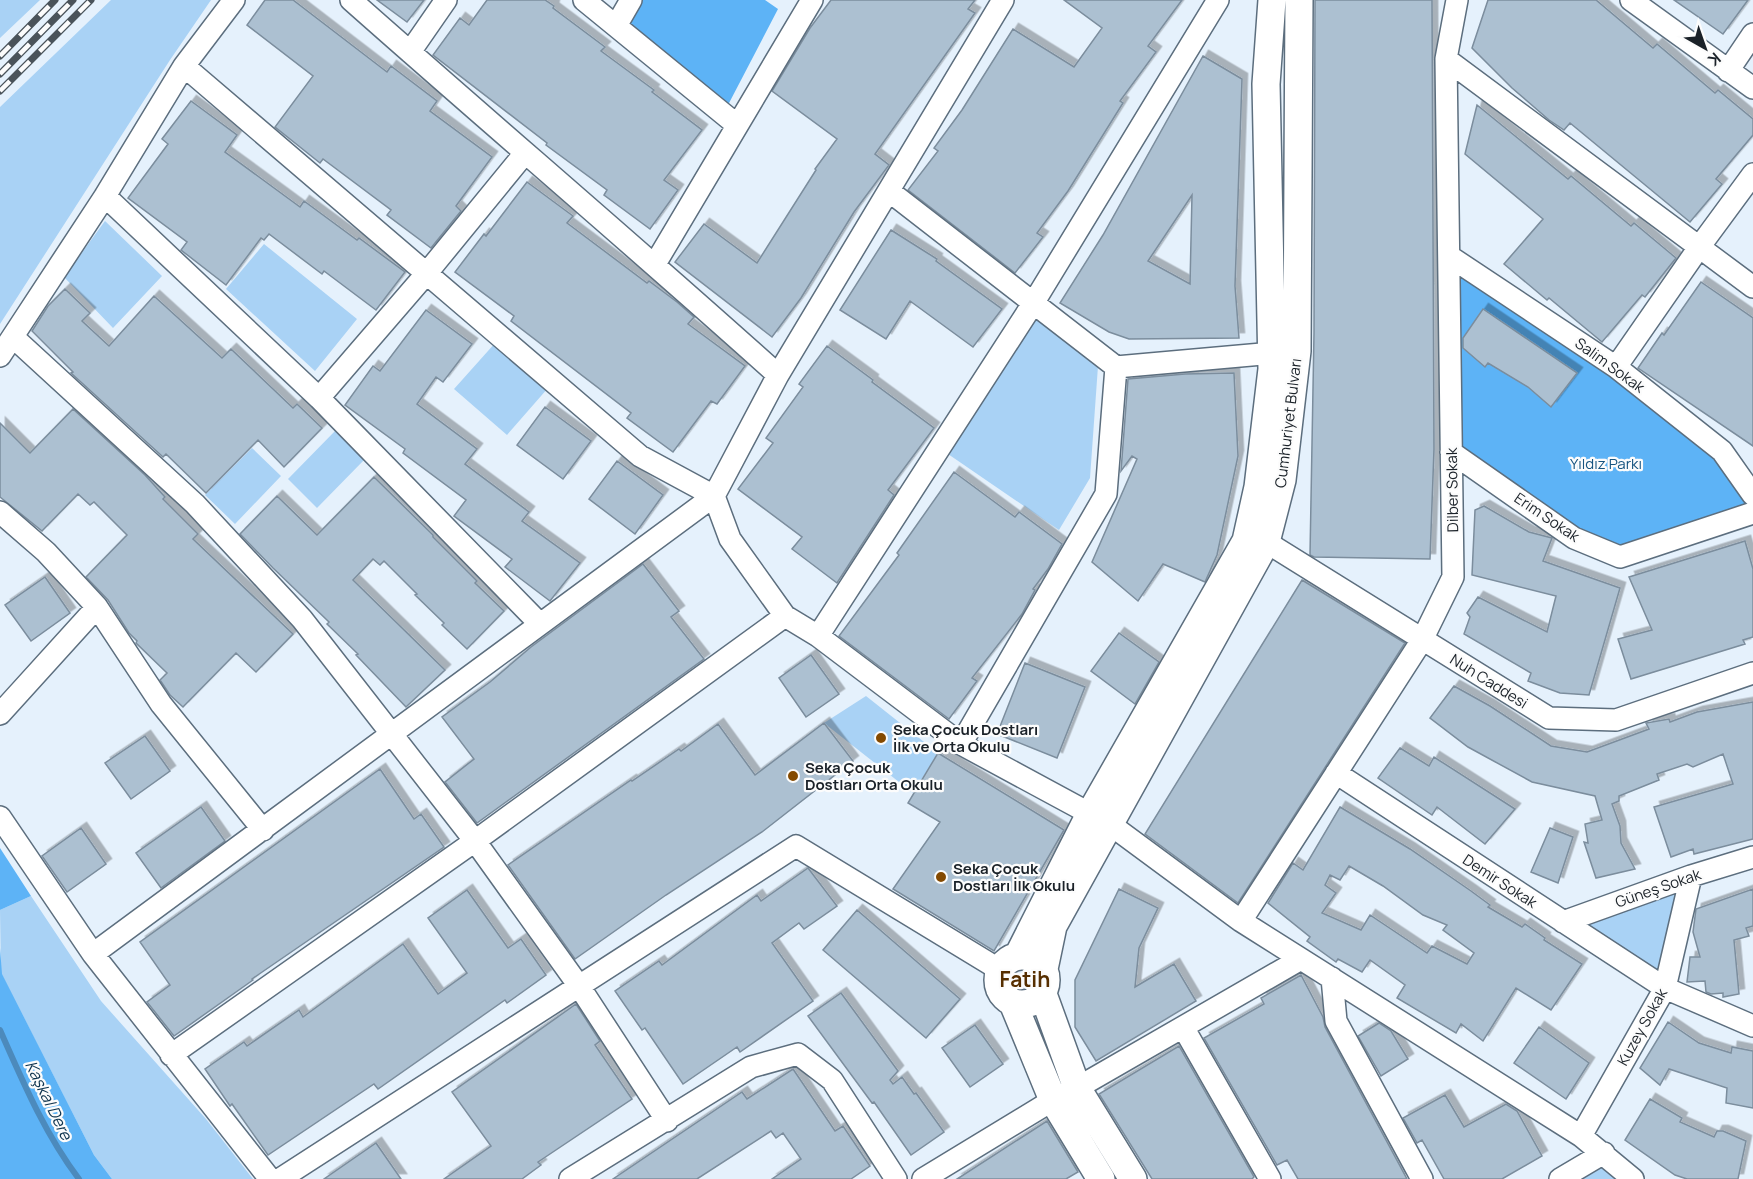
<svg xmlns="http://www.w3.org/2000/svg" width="1753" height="1179" viewBox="0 0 1753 1179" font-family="Manrope,sans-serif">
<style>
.green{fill:#a9d2f5}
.forest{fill:#5db3f6}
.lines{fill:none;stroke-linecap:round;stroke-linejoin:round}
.stream{stroke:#4c8abc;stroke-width:6}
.building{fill:#acc0d1;stroke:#7b8d9d;stroke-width:1.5;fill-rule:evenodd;filter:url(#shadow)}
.minor-casing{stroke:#5c6e7e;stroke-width:24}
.major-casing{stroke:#5c6e7e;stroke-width:30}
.minor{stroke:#fff;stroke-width:21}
.major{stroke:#fff;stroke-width:27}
.rail-casing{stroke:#4a535a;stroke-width:7}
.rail{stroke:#fcfcfc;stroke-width:4.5;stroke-dasharray:14;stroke-linecap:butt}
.poi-dot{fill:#844a00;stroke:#fcfcfc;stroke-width:2}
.labels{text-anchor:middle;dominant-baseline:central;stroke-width:4.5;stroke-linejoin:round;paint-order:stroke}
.street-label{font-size:15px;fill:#1a2128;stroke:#fcfcfc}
.park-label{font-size:15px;fill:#165480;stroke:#fcfcfc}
.poi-label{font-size:15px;font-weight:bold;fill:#1a2128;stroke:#fcfcfc;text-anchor:start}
.water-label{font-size:16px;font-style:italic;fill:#0e334e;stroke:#fcfcfc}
.district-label{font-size:21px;font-weight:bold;fill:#562e00;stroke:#fcfcfc}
</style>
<defs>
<filter id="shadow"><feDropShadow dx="5.5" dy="-5.5" stdDeviation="0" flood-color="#0004"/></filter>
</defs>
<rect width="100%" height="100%" fill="#e5f1fc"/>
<path class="green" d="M0,0H40L0,38Z
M111,0H211L170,60L0,324V107Z
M105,221L162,276L113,328L64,277Z
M264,244L357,319L315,371L226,289Z
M1037,318L1098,366L1090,478L1059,530L948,454Z
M496,342L548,388L507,435L454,389Z
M335,431L364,460L317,508L288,479Z
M252,448L281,476L235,524L205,495Z
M866,696L938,753L913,793L824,723Z
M1691,876L1665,988L1563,922Z
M31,896L101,1001L206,1119L253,1179H112L94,1155L1,973L0,910Z
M1605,1163L1625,1179H1582Z"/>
<path class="forest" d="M641,0H765L778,9L728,105L626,26Z
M1449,256L1722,451L1753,513L1620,557L1451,452Z
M0,848L31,896L0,910Z
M0,948L2,974L94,1155L112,1179H0Z"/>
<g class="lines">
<path class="stream" d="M0,1030C23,1082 45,1134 79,1179"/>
</g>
<path class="building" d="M265,0H293L387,72L391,66L437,101L430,111L492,157L456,206L461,211L431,248L387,215L391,210L323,159L320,163L275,127L313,76L247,25Z
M377,0H424L407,22Z
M487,0H545L554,6L553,8L605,47L601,51L654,90L652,92L702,130L664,180L678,190L650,229L604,195L607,190L546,145L547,143L433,55L460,18L469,25Z
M831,0H975L968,9L975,13L875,154L889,165L854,212L801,298L772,337L675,262L704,224L757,263L816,170L815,169L837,139L772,91L810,28Z
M1064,0H1182L1148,46L1156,52L1120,101L1123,103L1068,191L1037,233L1043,237L1015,273L908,190L938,151L934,148L962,110L1013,29L1074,67L1102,28Z
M1315,0H1432L1434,449L1430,559L1314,557L1310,555L1314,333Z
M1488,0H1596L1653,48L1657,44L1715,93L1718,90L1753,119V135L1716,179L1722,184L1690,222L1570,123L1564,130L1549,120L1512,88L1472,48Z
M1674,0H1748L1723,34Z
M1203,56L1242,79L1235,286L1239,338L1129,339L1109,332L1060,303L1103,235ZM1192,195L1190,284L1148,261Z
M191,101L237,135L225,152L300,207L304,201L357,240L359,238L405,272L376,310L324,271L322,274L269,234L264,240L261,238L226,285L181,250L187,242L128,198L168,144L162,139Z
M1477,105L1568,179L1571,176L1631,226L1634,223L1676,258L1645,297L1642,295L1602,342L1549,298L1547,300L1504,264L1543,219L1465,154Z
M527,182L573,216L567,223L647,283L649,281L677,302L694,317L688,324L745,366L717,404L711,401L673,452L627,418L631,413L511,321L514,316L455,272L484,234L486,236Z
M891,230L937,259L936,261L1002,309L973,347L910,301L886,339L840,310Z
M1701,282L1753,318V446L1638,368L1662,333L1664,335Z
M65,289L90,313L82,321L109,346L154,296L222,358L231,349L293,408L297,404L322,428L284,467L258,440L206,493L166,454L163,457L71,373L73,372L32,331L48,306Z
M1483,309L1577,373L1551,407L1528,387L1488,363L1485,367L1463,348V338Z
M426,310L472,344L443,382L436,377L417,404L477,449L465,464L529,512L522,521L580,563L550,601L505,567L512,559L454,516L466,500L403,453L405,449L345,405L373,366L380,371Z
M827,346L873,380L872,382L934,428L888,490L894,495L837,583L792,549L802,537L738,489L773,443L766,438L803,387L799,384Z
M1234,373L1238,456L1217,555L1205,582L1163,564L1138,601L1092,562L1137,459L1132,456L1121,471L1128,379L1185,374Z
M545,407L591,441L563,479L517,445Z
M73,409L145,475L165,497L163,499L198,534L193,539L293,634L256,672L236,653L183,707L170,695L160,680L167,673L136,643L137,641L129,633L108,600L86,577L127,535L94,502L90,505L78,494L42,531L0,497V423L30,453Z
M617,461L663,495L635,534L589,499Z
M954,472L1015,517L1019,512L1062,544L1048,569L1033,589L1035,590L1022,614L972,678L977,681L949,719L839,636L899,555L897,553Z
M374,477L433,535V537L477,581L475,583L504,611L467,649L442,625L444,623L415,595L417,594L384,561L380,565L373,559L353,580L445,670L406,707L356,655L358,654L327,624L329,622L273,568L240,534L277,496L317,535Z
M1484,506L1529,532L1552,538L1543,561L1620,588L1589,695L1560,693L1528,681L1531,673L1464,634L1470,617L1467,613L1478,597L1547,632L1556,596L1472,575L1475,510Z
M1745,541L1753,569V637L1743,640L1745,644L1631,679L1618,639L1652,630L1629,577Z
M643,564L679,611L671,617L704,659L477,823L445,782L474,759L442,717L490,682L531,647Z
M45,577L70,613L31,641L5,605Z
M1302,580L1405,643L1238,903L1145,834Z
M1119,633L1159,662L1135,704L1091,671Z
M811,655L839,694L806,717L779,678Z
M1025,663L1085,687L1057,758L997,734Z
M1454,686L1490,706L1551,746L1587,752L1649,729L1646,723L1669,719L1670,722L1697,712L1753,702V839L1694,854L1693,849L1671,857L1654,807L1733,784L1723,754L1693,767L1687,764L1657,774L1659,780L1619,796V801L1612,804L1620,826L1621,843L1635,869L1596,878L1584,842L1588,843L1585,824L1602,820L1595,796L1532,782L1468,747L1430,718Z
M824,723L853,761L762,832L666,895L575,959L508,865L631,780L632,781L679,749L681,751L718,724L755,775Z
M145,736L170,771L131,799L105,763Z
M1400,748L1429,766L1434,757L1515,809L1485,844L1437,807L1432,815L1378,778Z
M938,753L1064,830L994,951L893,889L940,822L908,803Z
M380,769L414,819L421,814L444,847L252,979L253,980L174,1036L147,1002L170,985L140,942Z
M201,807L225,841L161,888L136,853Z
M1340,807L1410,849L1471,891L1490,905L1488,907L1522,927L1525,924L1545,938L1544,940L1582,964L1551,1010L1516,988L1483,1041L1461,1024L1456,1033L1397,998L1405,985L1370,960L1362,972L1338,959L1336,962L1307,941L1310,937L1268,903L1293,863L1303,870ZM1349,866L1383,886L1423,915L1447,925L1443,930L1474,953L1467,964L1432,946L1427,953L1370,915L1361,930L1322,913L1336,893L1325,885L1330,875L1340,880Z
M81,828L106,864L67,892L42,856Z
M1550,828L1573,837L1558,883L1531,872Z
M808,868L837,906L804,929L799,923L772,943L813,1001L740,1052L737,1047L683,1084L645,1028L642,1030L615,991L659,961L662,965L757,895L761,901Z
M1119,889L1158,908L1139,948L1135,987L1174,964L1196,1001L1096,1061L1075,1027V980Z
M1753,889V926L1746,928L1749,936L1734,940L1739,994L1723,997V993L1711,994L1706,992L1705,981L1687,982L1690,957H1700L1693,932L1696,909Z
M467,890L508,948L521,939L546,975L507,1003L505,1000L378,1089L374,1084L268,1155L232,1104L230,1106L205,1069L244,1042L247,1046L299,1010L303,1017L403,944L438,994L467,973L428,918Z
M857,910L960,999L926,1038L823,950Z
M1301,975L1323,1017L1325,1027L1407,1179H1298L1287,1160L1277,1165L1204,1038L1264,1004L1261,998Z
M841,993L898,1071L890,1080L893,1084L902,1077L914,1094L916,1093L944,1132L911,1155L874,1102L872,1103L808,1016Z
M576,1004L600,1041L595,1045L632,1099L538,1162L541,1165L522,1179H444L491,1146L452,1092Z
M1668,1022L1699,1043L1731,1053L1732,1047L1753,1051V1108L1726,1103L1727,1088L1669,1069L1660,1085L1640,1068Z
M1379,1023L1391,1031L1408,1059L1381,1076L1358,1036Z
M975,1025L1003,1064L970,1087L942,1048Z
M1539,1027L1589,1063L1566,1099L1514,1063Z
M1179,1046L1254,1177L1252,1179H1152L1099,1094Z
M793,1069L835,1131L843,1126L870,1166L851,1179H772L801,1159L783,1133L776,1138L771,1131L697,1179H613L742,1092L747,1099Z
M1445,1095L1464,1127L1506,1104L1517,1111L1542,1156L1502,1179H1444L1422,1140L1417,1143L1403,1118Z
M1650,1099L1682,1118L1680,1122L1714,1137L1717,1131H1723L1746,1141L1738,1179H1687L1675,1175L1625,1140Z
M1047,1121L1078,1172L1066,1179H957Z
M376,1143L401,1179H324Z"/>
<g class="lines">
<g class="minor-casing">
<path id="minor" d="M351,0C493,126 637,248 778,375
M584,0L737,125
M1003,0L778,375L714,496L730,539L785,616L818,636L961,744L1111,825L1241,921L1581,1136L1633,1179
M1631,0L1753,88
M616,26L631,0
M410,52L446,0
M1446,59L1753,287
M1728,71L1753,34
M889,191L1116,367L1106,494L961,744
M105,196L319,398L539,623
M1449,256L1616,367L1722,451L1753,495
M655,264L812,0
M13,337L195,504L302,619L475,841L579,986L667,1121
M0,356L105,196L184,66L234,0
M1116,367L1285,352
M1616,367L1700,246L1753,174
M319,398L426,274L525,153
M1451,452L1574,538L1620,557L1753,513
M0,512L46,552L97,607L161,704L263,830
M1251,541L1266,542L1549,718L1616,720L1753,673
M818,636L1034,302L1218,0
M0,714L97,607
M1336,773L1665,988L1753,1026
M0,817L93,954L270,1179
M1241,921L1422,640L1453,577L1446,59L1457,0
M1563,922L1691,876L1753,857
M93,954L714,496L640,456L184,66
M1332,978L1336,1021L1422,1179
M1183,1027L1270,1179
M171,1055L475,841L785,616
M1581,1136L1665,988L1691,876
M280,1179L796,846L1000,970
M570,1179L751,1067L798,1054L832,1080L896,1179
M923,1179L1053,1100L1077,1088L1301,959
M1560,1179L1604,1153"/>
</g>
<g class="major-casing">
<path id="major" d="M998 980a24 24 0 1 1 48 0a24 24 0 1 1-48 0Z
M1018,956L1090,814L1246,541L1258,487L1272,369L1266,84L1272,0
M1044,969L1053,926L1266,542L1282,480L1297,351L1299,0
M1043,994L1077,1088L1133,1179
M1013,1003L1053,1100L1101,1179"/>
</g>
<use href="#minor" class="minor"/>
<use href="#major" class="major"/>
<g class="rail-casing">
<path id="rail" d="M0,56L55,0
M0,74L73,0
M0,91L91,0"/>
</g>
<use href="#rail" class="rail"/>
</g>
<g class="poi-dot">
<circle cx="881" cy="738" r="6"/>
<circle cx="793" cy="776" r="6"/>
<circle cx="941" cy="877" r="6"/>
</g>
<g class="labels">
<g class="street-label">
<text transform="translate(1610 365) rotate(36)">Salim Sokak</text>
<text transform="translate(1288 423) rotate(-83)">Cumhuriyet Bulvarı</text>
<text transform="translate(1452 490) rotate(-91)">Dilber Sokak</text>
<text transform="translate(1547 517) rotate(34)">Erim Sokak</text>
<text transform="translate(1489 681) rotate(32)">Nuh Caddesi</text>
<text transform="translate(1500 881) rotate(33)">Demir Sokak</text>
<text transform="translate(1658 888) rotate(-19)">Güneş Sokak</text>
<text transform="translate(1642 1027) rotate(-61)">Kuzey Sokak</text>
</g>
<g class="park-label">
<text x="1606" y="463">Yıldız Parkı</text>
</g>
<g class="poi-label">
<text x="893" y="729">Seka Çocuk Dostları<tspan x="893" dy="17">İlk ve Orta Okulu</tspan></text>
<text x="805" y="767">Seka Çocuk<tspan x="805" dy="17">Dostları Orta Okulu</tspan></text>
<text x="953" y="868">Seka Çocuk<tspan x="953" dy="17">Dostları İlk Okulu</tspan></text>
</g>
<g class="water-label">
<text transform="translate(49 1100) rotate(64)">Kaşkal Dere</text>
</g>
<g class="district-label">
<text x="1025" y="979">Fatih</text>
</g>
</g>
<g transform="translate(1705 48) rotate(140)" stroke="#fcfcfc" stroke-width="4.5" paint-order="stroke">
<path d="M0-4.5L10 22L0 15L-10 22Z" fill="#1a2128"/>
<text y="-9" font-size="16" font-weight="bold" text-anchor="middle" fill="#1a2128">K</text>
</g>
</svg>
